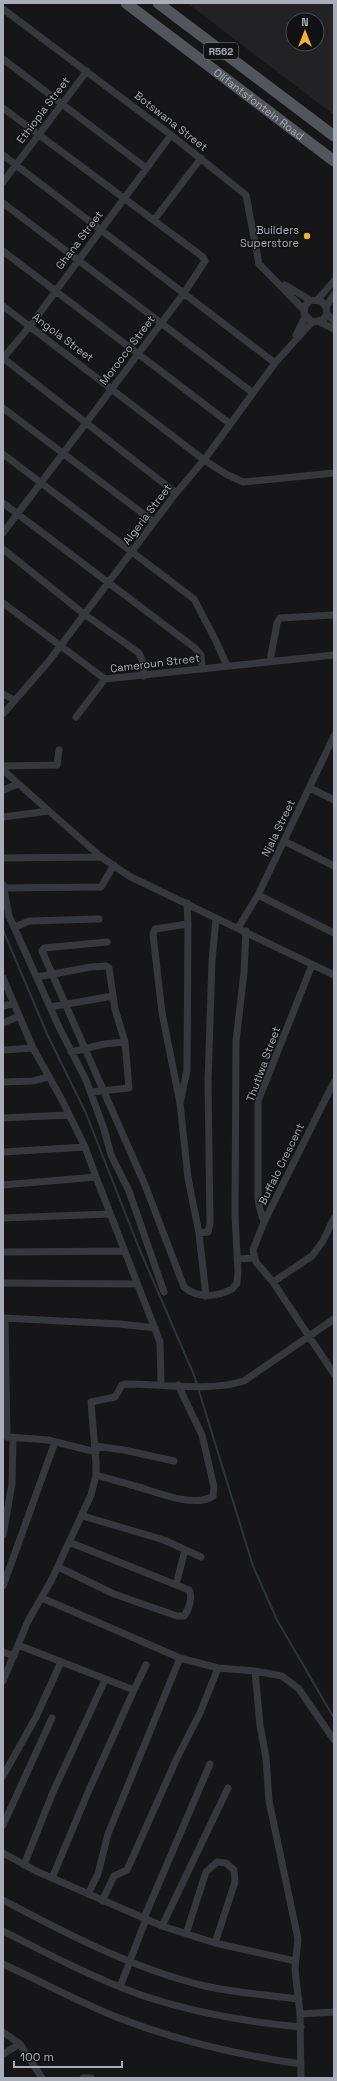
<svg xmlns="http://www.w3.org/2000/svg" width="337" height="2081" viewBox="0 0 337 2081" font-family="'Space Grotesk',sans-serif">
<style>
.built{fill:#222225;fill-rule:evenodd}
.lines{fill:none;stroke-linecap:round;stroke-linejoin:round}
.stream{stroke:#2c353c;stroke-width:2}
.minor{stroke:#37383d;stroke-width:7}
.primary{stroke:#53555c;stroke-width:11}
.poi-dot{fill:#f2b134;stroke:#111113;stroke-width:1.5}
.labels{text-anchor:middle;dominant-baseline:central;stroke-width:3;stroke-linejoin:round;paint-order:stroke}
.shield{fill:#111113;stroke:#7b7e86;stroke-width:1}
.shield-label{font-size:10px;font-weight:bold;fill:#a8adb8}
.street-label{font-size:11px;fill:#a8adb8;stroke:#111113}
.poi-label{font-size:11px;fill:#a8adb8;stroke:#111113;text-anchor:end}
</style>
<rect width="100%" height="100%" fill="#161618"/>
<path class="built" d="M187,3H334V115ZM293,20H317V44H293Z"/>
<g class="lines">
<path class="stream" d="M3,930L48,1036L85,1111L139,1248L194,1375L253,1566L277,1620L334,1718"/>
<path class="minor" d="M3,9L171,135L246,195L259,264L304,310
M3,59L146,168
M3,108L203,257L205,261L184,293L3,533
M3,155L275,363
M3,182L87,71
M3,203L253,393
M154,220L201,158
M3,251L229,423
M285,285L310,300
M318,299L334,281
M3,306L204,460L226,474L243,482L334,473
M326,307L321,301L310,300L305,306L304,314L312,322L323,320L327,314L326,307L334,294
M327,314L334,321
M320,322L334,329
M296,335L305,317
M3,358L30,326L171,135
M3,358L176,493
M3,408L154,522
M3,454L194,599L216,641L227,666
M3,503L195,648L201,655L202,668
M3,549L84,614L139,653L142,660L144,676
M3,603L105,679L334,655
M270,661L277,623L280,618L334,615
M3,694L14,700
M3,714L49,661L176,493L204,460L275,363L312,322
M76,717L105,679
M3,766L57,765L59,750
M3,770L49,811
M310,788L334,800
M3,790L18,784
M3,817L49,811L101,857L129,876L334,975
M284,841L334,866
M3,858L101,857
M3,885L9,916L59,1027L86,1080L104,1129L111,1155L129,1191L164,1292
M4,888L101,887L114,865
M258,895L334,933
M187,903L188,924L155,929L153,934L162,1013L180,1103L188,1178L199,1233L206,1296
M15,927L29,921L99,919
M238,928L258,895L334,736
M107,942L44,948L42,951L145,1185L184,1287C198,1299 217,1297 232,1289L237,1283L238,1272L235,1216L236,1041L244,973L246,931
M37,977L91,967L106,966L109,968L115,1009L125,1042L104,1044L71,1052
M3,978L33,1048L62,1100L85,1147L96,1177L160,1342L161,1384
M3,1006L13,1004
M50,1007L113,996
M3,1023L19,1016
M3,1050L33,1048
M3,1082L33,1081L48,1077
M334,1082L264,1222L253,1250L256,1262L273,1282L334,1374
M91,1092L129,1088L125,1042
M181,1099L187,1070L188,924
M3,1118L68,1115
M3,1152L85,1147
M3,1185L96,1177
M3,1218L110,1214
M264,1222L259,1206L258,1197V1101L312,965
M199,1233L208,1232L210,1223L208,1082L212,961L216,918
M3,1252L124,1251
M237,1259L254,1258
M273,1282L312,1256L323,1241L334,1218
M3,1283L137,1284
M3,1318L120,1324L155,1328
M5,1318L7,1437
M9,1437L48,1440L96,1452
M96,1446L124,1450L174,1461
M96,1475C109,1479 122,1482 135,1486C154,1491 194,1509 213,1496L214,1487L202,1435L178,1385
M83,1516L164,1540L201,1557
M3,1535L12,1484L13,1438
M58,1567L114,1594L177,1616H184C189,1610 193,1597 189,1590L69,1542
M176,1585L185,1550
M3,1586L55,1442
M42,1598L180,1658L218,1668L255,1671L282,1676L299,1689L334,1740
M18,1645L134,1690L146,1665
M3,1652L14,1656
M255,1671L260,1725L266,1758L269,1801L298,1939L295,1969L300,2014L301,2078
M3,1681L28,1621L51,1581L91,1495L96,1475V1463L91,1402L115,1397L122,1385L126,1384C163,1384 209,1392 244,1381L334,1319
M3,1776L36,1717L61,1662
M3,1825L52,1718
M3,1853L36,1871L162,1926L215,1943L295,1961
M24,1865L53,1792L105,1680
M52,1878L89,1790L134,1690
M88,1894L98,1874L108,1834L180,1658
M3,1900C67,1934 134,1969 205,1986C236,1993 267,1995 299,1999
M102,1901L114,1876L127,1870L177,1758L200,1713L218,1668
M144,1918L210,1764
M162,1926L228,1788
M3,1931C48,1954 93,1978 141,1995C191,2012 247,2022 301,2027
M186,1934L206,1872L217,1862L226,1863L234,1870L235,1882L215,1943
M3,1964C42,1982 79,2002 119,2018C178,2041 238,2055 301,2064
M120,1987L146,1919
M300,2014L334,2012
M3,2032L20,2044L42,2078
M3,2054L20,2044
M83,2078H91"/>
<g class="primary">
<path id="s1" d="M126,3L334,161"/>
<path d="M158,3L334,136"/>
</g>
</g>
<circle class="poi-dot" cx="307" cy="236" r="4"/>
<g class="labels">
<rect class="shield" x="204" y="43" width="34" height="16" rx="3"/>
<g class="shield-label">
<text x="221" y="51">R562</text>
</g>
<g class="street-label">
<text stroke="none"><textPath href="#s1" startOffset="167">Olifantsfontein Road</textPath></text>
<text transform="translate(43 110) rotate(-53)">Ethiopia Street</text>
<text transform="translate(171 121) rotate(38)">Botswana Street</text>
<text transform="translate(79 240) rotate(-53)">Ghana Street</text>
<text transform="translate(63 337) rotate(37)">Angola Street</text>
<text transform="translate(127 350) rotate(-53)">Morocco Street</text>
<text transform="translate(147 514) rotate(-53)">Algeria Street</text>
<text transform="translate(155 663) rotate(-7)">Cameroun Street</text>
<text transform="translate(278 828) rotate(-64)">Njala Street</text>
<text transform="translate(263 1064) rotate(-70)">Thutlwa Street</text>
<text transform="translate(281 1164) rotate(-64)">Buffalo Crescent</text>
</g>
<g class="poi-label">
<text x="299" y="230">Builders<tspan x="299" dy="13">Superstore</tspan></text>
</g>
</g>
<rect width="337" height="2081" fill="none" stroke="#a8adb8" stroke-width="8"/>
<g transform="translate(305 32)"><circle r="19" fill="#111113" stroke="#4d4f55"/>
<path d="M0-3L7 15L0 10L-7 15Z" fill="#f2b134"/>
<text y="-6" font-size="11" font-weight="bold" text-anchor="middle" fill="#a8adb8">N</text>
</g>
<path d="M14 2061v6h108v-6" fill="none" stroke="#a8adb8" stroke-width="2"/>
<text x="20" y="2061" font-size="12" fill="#a8adb8" stroke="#111113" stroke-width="3" paint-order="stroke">100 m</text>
</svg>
